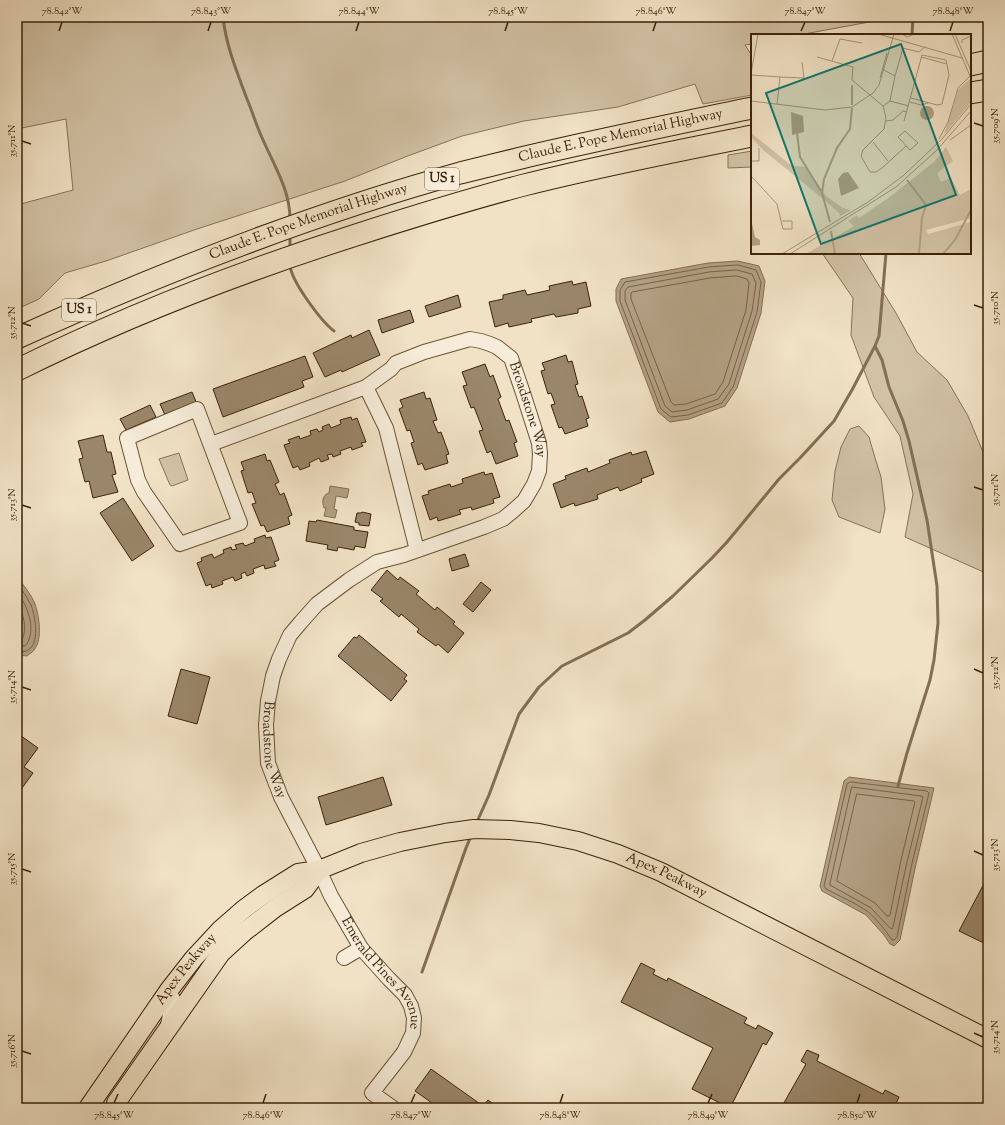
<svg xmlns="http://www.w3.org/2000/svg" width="1005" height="1125" viewBox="0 0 1005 1125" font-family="'Sorts Mill Goudy',serif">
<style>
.green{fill:#d2c2a5;stroke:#877256}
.water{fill:#b3a184;stroke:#836f52}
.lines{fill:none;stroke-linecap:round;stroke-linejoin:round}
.shore{stroke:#786245;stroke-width:1}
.stream{stroke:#836f52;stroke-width:3}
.building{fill:#9a8669;stroke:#3c2306}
.minor-casing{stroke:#695336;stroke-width:16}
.major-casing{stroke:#3c2306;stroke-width:20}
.highway-casing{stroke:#3c2306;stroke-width:23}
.minor{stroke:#f6ecd9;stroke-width:14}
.major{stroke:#f1e2c5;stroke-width:18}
.highway{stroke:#f1e2c5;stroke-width:21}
.ticks{fill:none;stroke:#3c2306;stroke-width:1.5}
.labels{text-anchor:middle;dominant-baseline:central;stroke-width:4;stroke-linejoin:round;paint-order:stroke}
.shield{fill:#f6ecd9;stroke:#745f45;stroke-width:1}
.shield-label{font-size:13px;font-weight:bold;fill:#3c2306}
.street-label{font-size:14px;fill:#3c2306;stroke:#f6ecd9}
.inset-river{fill:none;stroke:#b3a184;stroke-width:2}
.inset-road{fill:none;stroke:#a99679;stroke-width:1}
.view{fill:#0f766e;fill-opacity:0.15;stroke:#0f766e;stroke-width:2}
.inset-edge{fill:none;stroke:#3c2306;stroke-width:2}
.neatline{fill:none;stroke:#3c2306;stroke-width:1.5}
.ticks-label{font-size:10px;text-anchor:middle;fill:#3c2306}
</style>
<rect width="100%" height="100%" fill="#f1e2c5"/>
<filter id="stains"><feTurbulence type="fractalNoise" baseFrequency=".005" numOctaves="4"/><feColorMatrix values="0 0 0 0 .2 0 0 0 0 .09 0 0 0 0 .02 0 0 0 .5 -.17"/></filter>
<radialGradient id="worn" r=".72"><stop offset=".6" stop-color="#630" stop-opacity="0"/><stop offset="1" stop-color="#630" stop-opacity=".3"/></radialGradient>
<path class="green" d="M17,17H896L799,35H752V44L745,45L752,56V95L703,104L695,84L618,107L524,121L462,136L405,157L345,181L197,229L106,261L65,273L39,299L17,309V205L73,190L66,119L17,129Z
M752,151V167L728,168V155Z
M822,253H859L896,313L917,352L947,380L968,416L988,464V574L905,537L913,494L900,436L874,397L851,335L853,298Z
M859,426L869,437L875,458L881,477L885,509L880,533L839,517L832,500L835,471L841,447L850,429Z
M179,453L188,480L172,486L170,485L159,459Z"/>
<path class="water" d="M738,261L759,266L765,281L761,313L737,388L725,406L689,419L670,422L658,412L616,301V289L621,279L708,263Z
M330,486L349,489L347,498L336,496L334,509L337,510L335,518L324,516L326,508H324C322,502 322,495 329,493Z
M17,577C24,586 31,594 35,604C39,616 43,639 34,650C33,652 29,654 27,656L17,655Z
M849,777L934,788L916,864L900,940L894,946L890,944L884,935L866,915L822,891L820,886L844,781Z"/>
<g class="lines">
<path class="shore" d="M738,265L756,270L761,282L757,312L733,387L722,403L688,415L671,417L661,409L620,301V290L625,282L709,267Z
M737,270L752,274L756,283L752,311L729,384L718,399L687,410L672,412L665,406L625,300V291L628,287L709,272Z
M737,276L747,279L749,283L746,310L723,382L715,394L686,404L674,405L671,402L631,299V293L632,292L710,278Z
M17,584C22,590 27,597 31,605C35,615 41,646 26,651C24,652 20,651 17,651
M17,592C26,603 35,625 29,639C28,642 27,646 23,646C21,647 19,646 17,646
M17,602C23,613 28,628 22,640H17
M851,782L927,791L929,793L912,863L897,937L894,940H892C886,931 876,918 867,911C854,902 839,896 826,889L824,886L847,784Z
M852,787L921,796L923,797L907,862L893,927L892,929L890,928L871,908L830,885Z
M857,794L914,801L915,802L901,860L890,915L889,916H887L875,903L837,881Z"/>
<path class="stream" d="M223,17C226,46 237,72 247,99C253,113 257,128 264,142C275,167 290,191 290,219
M912,35L913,17
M290,235V249
M290,265C291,281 321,321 334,331
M875,346L882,360L889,387L903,421L909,441L927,520L937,586L938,623L934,660L930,680L907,753L898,786
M476,824L489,795L519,714L539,687L562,666L628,633L645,620L673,596L712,558L727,542L779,479L800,458L834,421L852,390L875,346L879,336L886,253
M422,972L466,848L471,836"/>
</g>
<path class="building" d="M572,281L573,285L586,282L591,306L578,309V313L556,317L554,314L531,319L532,322L509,327L508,323L495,327L489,302L503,299V295L525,290L527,295L550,290L549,286Z
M458,295L461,307L429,317L425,306Z
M410,310L414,322L382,333L378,320Z
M369,330L380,355L342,372L341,370L325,377L313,353L351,335L352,338Z
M566,355L568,362L572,361L578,384L575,385L579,397L582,396L589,418L586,419L588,426L565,434L562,427L559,428L551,405L555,404L551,393L548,394L541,371L545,370L542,363Z
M305,356L313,377L302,381L304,387L223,417L213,389Z
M485,364L490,377L493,375L501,397L498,399L506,421L509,420L517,442L514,443L518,456L496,464L491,451L487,453L479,431L483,430L474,407L471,408L463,386L467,385L462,372Z
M192,392L197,404L165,415L160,404Z
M424,392L426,399L430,398L437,420L433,421L438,433L441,432L449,454L446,455L448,463L425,470L422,463L418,465L411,443L414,442L410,430L407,431L399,409L403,407L400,400Z
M150,405L156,417L126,430L120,419Z
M351,417L352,420L357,418L366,442L361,443L363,446L352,450L351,447L340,451L341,454L333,457L332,454L327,455L329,459L321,462L319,458L309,463L310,466L300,470L298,466L293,468L284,445L290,443L288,440L299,436L300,439L311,435L310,431L317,429L319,432L323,430L322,427L329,424L331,428L341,424L340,420Z
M103,435L107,452H111L116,474L112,475L118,492L93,498L89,481L85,482L79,459L83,458L78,441Z
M646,451L654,474L641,479L642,482L620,491L618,487L597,495L598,499L575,506L574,503L561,508L553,484L566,479L565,476L587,468L588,472L610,463L609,460L631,452L632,455Z
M265,454L267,461L270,460L279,482L275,484L280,495L284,493L292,515L288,517L290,524L267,532L264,525L261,526L252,504L256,503L252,492L248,493L241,471L244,470L241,462Z
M484,472L485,475L492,473L500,497L493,499L494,503L472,510L471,507L459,510L461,514L438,521L437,517L430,520L422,496L429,494L428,491L450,484L451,487L463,483L462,479Z
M123,498L154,546L132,561L100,513Z
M362,512L371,514L369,526L359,525V523L355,522L357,513H361Z
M317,520L354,527V530L368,532L365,548L355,546L354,550L338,547L337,551L327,549L328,545L306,541L309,521L316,522Z
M265,535L266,538L271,537L279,560L274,562L276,566L265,569L264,565L253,569L254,573L247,576L245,572L241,574L242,578L235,581L233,577L222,581L223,584L212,588L211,584L206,586L197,563L202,561L201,558L212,554L214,558L224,553L223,550L231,547L232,550L237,549L235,545L243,543L245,546L255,542L254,539Z
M465,554L469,566L452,571L449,559Z
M387,570L398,580L400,577L419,591L416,594L435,610L437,607L455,622L453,624L464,633L448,653L438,644L436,646L417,632L419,629L401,614L399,617L380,601L383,599L371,590Z
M481,582L491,590L473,612L463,604Z
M359,635L407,675L404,679L407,681L391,701L338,656L354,637L357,638Z
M181,669L210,677L197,724L168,716Z
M17,733L38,748L24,767L33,773L17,795Z
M383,777L392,805L326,825L318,797Z
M988,876V945L959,931Z
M641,963L655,970L653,974L667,981L668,978L747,1018L744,1023L756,1029L758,1025L773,1033L766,1045L763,1043L730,1108L692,1089L713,1048L621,1002Z
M807,1050L819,1055L817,1061L883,1094L885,1090L899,1097L894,1108H830L825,1105L824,1108H781L806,1064L801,1061Z
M431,1069L483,1106L488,1100L499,1108H439L415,1091Z"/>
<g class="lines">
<g class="minor-casing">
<g id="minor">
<path d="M366,387L386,428L417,550"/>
<path d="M197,409L240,523L180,544L144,492L138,480L127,438Z"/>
<path id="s1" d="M211,444L366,387L391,369L396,363L424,352L470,339L481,341L490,344L497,347L511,358L523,393L539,443L540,454L539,471L534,484L524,501L514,510L503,519L484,527L404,555L377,562L349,580L317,604L301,622L290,635L279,659L273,676L268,701L266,725L268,763L281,797L319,870L331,896L361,948L389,979L405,995L411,1006L414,1018L413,1033L404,1052L372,1093L393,1108"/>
<path d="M344,958L361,948"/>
<path d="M168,1025L173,999L169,990"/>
</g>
</g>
<g class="major-casing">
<g id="major">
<path d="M116,1103L221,953L244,932L275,908L305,889L319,870"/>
<path id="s2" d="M88,1108L169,990L194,958L220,930L244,909L263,895L298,873L319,870L361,853L400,842L445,833L474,829L510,830L539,833L578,841L618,854L661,872L988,1039"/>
</g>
</g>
<g class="highway-casing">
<g id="highway">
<path d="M970,65L988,61"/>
<path d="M970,93L988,90"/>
<path id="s3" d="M17,338C161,273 308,215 460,173C480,168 501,163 521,158C597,140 675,124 752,108"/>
<path d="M17,370C126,316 240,272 356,235C412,217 467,200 524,185C599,166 676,151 752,136"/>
</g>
</g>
<use href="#minor" class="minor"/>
<use href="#major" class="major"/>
<use href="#highway" class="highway"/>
</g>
<path class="ticks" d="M59,31L62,22M208,31L211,22M356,31L359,22M505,31L508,22M653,31L656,22M801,31L805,22M950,31L953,22M974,123L983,126M22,141L31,144M974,305L983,308M22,323L31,326M974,487L983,490M22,505L31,508M974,669L983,673M22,687L31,690M974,851L983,855M22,869L31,872M974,1033L983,1037M22,1051L31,1054M114,1103L118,1094M263,1103L266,1094M411,1103L415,1094M560,1103L563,1094M708,1103L712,1094M857,1103L860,1094"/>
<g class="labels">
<g class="shield">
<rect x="425" y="168" width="34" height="22" rx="3"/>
<rect x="62" y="299" width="34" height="22" rx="3"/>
</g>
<g class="shield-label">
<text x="442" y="179">US 1</text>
<text x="79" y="310">US 1</text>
</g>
<g class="street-label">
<text stroke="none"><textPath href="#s3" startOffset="638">Claude E. Pope Memorial Highway</textPath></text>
<text stroke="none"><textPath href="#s3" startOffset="314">Claude E. Pope Memorial Highway</textPath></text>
<text stroke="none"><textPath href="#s1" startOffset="382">Broadstone Way</textPath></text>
<text stroke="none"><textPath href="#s1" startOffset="874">Broadstone Way</textPath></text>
<text stroke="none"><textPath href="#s2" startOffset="701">Apex Peakway</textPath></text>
<text stroke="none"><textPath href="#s2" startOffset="170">Apex Peakway</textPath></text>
<text stroke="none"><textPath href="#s1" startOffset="1127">Emerald Pines Avenue</textPath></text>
</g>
</g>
<g transform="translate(751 34)">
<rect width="220" height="220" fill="#f1e2c5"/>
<path d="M218,46L220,47V68L193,101L207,56ZM0,99L41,132L57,133L58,139L76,163L92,174L100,176L88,183L89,180L76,168L12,116L0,103ZM195,113L202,127L186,139L190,148L200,144L209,161L220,155V184L175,196L177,200L220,188V220H55L103,192L97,187L106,181L108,184L136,165L183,128Z" fill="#d2c2a5"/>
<path d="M169 79a7 7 0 1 1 14 0a7 7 0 1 1-14 0ZM40,78L52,82L53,98L41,101ZM97,138L108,154L90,162L87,145L92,139ZM1,189L4,203L9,206V211L0,212Z" fill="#b3a184"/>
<path class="inset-river" d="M101,51V71M46,99L49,123L70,157M156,146L175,171L171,184L168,220M79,188L71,159L73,145L86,114L99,95L101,74M80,197L84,220M192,220L204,206L220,176"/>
<path class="inset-road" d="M127,0L211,24M151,0L156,3L163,0M201,0L219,42M204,0L220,37M211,9V6L220,2M66,23L102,33L101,46L132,72L135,84L133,95L112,116L110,122L119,138H125L131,134L155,112M170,23L196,30M81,27L89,5L111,9M133,36L144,42L152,14L168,18L174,13M0,40L7,0M0,41L29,43L26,70M29,43L53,44L51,28M129,44L136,19M0,67L74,76L101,73L122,59L128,51L143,0M139,67L144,42M159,68L170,71L177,69M132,72L139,67L158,72M135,87L142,86L152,77L156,78M153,87L171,21L195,26L198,41L191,70L186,71L160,64M154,97L167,109L159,116L147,103ZM188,105L197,88L207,54L220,41M199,106L220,91M122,108L137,127M0,127H8V114M0,142L26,170L32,195H41V187H31M31,220L117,168L153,141L191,105L220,70M39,220L145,153L186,116L220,77"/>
<path class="view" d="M150,10L205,161L70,210L15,59Z"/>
<rect width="220" height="220" class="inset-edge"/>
</g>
<rect width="1005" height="1125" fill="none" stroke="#f1e2c5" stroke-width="44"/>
<rect x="22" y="22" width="961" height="1081" class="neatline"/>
<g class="ticks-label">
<text x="62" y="14">78.842°W</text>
<text x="211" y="14">78.843°W</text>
<text x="359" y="14">78.844°W</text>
<text x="508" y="14">78.845°W</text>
<text x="656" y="14">78.846°W</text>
<text x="805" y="14">78.847°W</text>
<text x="953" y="14">78.848°W</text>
<text transform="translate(994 126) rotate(-90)" y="4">35.709°N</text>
<text transform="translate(11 141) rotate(-90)" y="4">35.711°N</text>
<text transform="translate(994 308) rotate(-90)" y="4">35.710°N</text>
<text transform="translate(11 323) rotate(-90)" y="4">35.712°N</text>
<text transform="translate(994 490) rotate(-90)" y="4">35.711°N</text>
<text transform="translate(11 505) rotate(-90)" y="4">35.713°N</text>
<text transform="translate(994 673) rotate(-90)" y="4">35.712°N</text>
<text transform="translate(11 687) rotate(-90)" y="4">35.714°N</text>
<text transform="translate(994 855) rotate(-90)" y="4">35.713°N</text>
<text transform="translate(11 869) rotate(-90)" y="4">35.715°N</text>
<text transform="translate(994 1037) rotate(-90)" y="4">35.714°N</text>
<text transform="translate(11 1051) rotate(-90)" y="4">35.716°N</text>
<text x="114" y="1118">78.845°W</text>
<text x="263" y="1118">78.846°W</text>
<text x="411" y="1118">78.847°W</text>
<text x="560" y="1118">78.848°W</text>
<text x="708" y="1118">78.849°W</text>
<text x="857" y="1118">78.850°W</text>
</g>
<rect width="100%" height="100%" filter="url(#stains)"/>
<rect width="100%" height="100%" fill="url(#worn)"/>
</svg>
